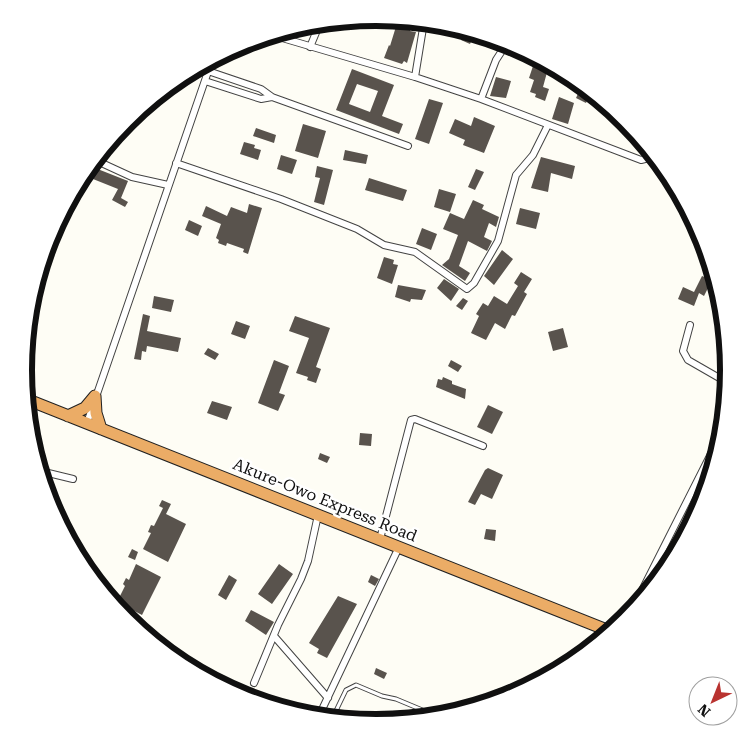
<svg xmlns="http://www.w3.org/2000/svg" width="753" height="741" viewBox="0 0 753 741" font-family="'Roboto Serif',serif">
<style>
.building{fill:#59534d;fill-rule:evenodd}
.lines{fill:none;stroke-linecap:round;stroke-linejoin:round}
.lane-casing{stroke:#434343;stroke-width:5}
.street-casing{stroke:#434343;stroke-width:8}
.highway-casing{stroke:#212121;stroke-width:13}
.lane{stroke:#fff;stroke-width:3}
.street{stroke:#fff;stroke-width:6}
.highway{stroke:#ebac66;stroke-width:11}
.labels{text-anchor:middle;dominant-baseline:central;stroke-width:5;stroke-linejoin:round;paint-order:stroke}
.street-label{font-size:16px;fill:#101010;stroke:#fff}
.rim{fill:none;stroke:#101010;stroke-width:6}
</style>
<rect width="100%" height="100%" fill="#fefdf5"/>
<path class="building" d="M398,20L413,21L410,31L416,32L407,63L404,61L402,64L384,58L389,45L390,46Z
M465,30L475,33L470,44L461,40Z
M536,57L549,65L543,87L549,89L545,101L535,97L536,94L530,92L534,80L529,78Z
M352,69L394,85L382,116L403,124L399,134L336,110ZM357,84L378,91L370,112L349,104Z
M496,77L511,81L506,98L490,96Z
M582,85L591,92L586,103L576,98Z
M559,97L574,103L568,124L552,119Z
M429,99L443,103L429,144L415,139Z
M474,117L495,126L484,153L463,145L465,140L449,133L455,119L471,126Z
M303,124L326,131L318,158L295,151Z
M256,128L276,135L274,143L253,136Z
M244,142L255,145L254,148L261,150L258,160L240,154Z
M345,150L368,155L366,164L343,160Z
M281,155L297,160L292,174L277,169Z
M541,157L575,166L572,179L551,173L548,192L531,188Z
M90,166L128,181L121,198L128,202L125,207L112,200L118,189L83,175Z
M317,166L333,170L324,205L314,202L320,178L315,177Z
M476,169L484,172L475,190L468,187Z
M369,178L407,190L403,201L365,190Z
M439,189L456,194L450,212L434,207Z
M473,200L484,205L482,209L499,217L496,227L489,223L484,237L492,241L487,251L468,241L459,266L470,273L465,281L442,265L449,259L458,235L443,229L450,213L464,219Z
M249,204L262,208L248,254L243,252L244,249L227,243L226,246L218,243L219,240L216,238L221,224L202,216L206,206L227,216L231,207L247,213Z
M520,208L540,213L536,229L516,224Z
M189,220L202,226L198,236L185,230Z
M422,228L437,234L431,250L416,244Z
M502,250L513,259L494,285L484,276Z
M384,257L394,260L393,264L398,265L392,284L377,278Z
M521,272L532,279L524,292L527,294L515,316L512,315L505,329L495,323L486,340L471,333L479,316L476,314L483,303L488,306L494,296L507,304L518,286L514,283Z
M702,276L712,280L704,296L699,293L694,306L678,299L683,287L694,292Z
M444,279L459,289L451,301L437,288Z
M398,285L426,290L422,300L411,299L410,302L395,297Z
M154,296L174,300L171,312L152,308Z
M463,298L468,301L462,310L456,306Z
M143,314L150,316L147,331L181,338L178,352L147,346L146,352L142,351L141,360L134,359Z
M295,316L330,328L316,367L321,369L316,383L307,380L308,377L296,373L309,338L289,331Z
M236,321L250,326L245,339L231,334Z
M563,328L568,347L553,351L548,332Z
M208,348L219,354L215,360L204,354Z
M274,360L289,366L279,393L285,395L278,411L258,403Z
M451,360L462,366L458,372L448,366Z
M443,377L452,381V384L466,389L465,399L436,387L438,379L442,380Z
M212,401L232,407L227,420L207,413Z
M488,405L503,412L492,434L477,427Z
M360,433L372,434L371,446L359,445Z
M320,453L330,457L327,463L318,459Z
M488,468L503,475L492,499L481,494L475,505L468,502L485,470Z
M162,500L171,504L166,514L186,524L168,562L143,549L151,533L148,532L151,525L154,526L163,508L159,506Z
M486,529L496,530L495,541L484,539Z
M132,549L138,552L135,560L128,557Z
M136,564L161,577L142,615L117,602L125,586L123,584L126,578L129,580Z
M279,564L293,574L272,604L258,594Z
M229,575L237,580L226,600L218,595Z
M371,575L379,579L375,586L368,582Z
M338,596L357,604L327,658L317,653L319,649L309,643Z
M251,610L274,622L266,635L245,621Z
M376,668L387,673L384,679L374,674Z"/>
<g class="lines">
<g class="lane-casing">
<path id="lane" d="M597,644L603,632
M332,719L346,690L356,685L382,696L396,699L439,717"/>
</g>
<g class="street-casing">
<path id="street" d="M272,35L415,77L481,99L641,160L649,158L651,152
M310,47L320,23
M208,71L261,89L272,97L408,146
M415,77L424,22
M205,81L261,99L272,97
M481,99L496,60L507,43
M95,160L132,177L168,185
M176,163L281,199L357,229L384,245L415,252L467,289L474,283L498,241L516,175L533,155L548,125
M690,325L683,351L688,360L728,383
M87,423L212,60
M40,471L73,479
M380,539L411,420L415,419L483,446
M628,618L724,428
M274,636L328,698
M254,683L278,625L301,579L308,561L318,515
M318,718L399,547"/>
</g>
<g class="highway-casing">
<path id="highway" d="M95,396L96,413L101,429
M26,399L612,632
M68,416L85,408L95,396"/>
</g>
<use href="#lane" class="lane"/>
<use href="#street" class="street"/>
<use href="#highway" class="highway"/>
</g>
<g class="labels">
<g class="street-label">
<text transform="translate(325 500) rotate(22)">Akure-Owo Express Road</text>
</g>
</g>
<path d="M0 0H753V741H0ZM32 370a344 344 0 1 1 688 0a344 344 0 1 1-688 0Z" fill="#fff" fill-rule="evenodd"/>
<path class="rim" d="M32 370a344 344 0 1 1 688 0a344 344 0 1 1-688 0Z"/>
<g transform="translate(713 701) rotate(223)"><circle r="24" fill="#ffffff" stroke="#9f9f9f"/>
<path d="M0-4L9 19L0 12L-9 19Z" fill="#b93330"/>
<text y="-8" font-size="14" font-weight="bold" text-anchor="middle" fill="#101010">N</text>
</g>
</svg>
